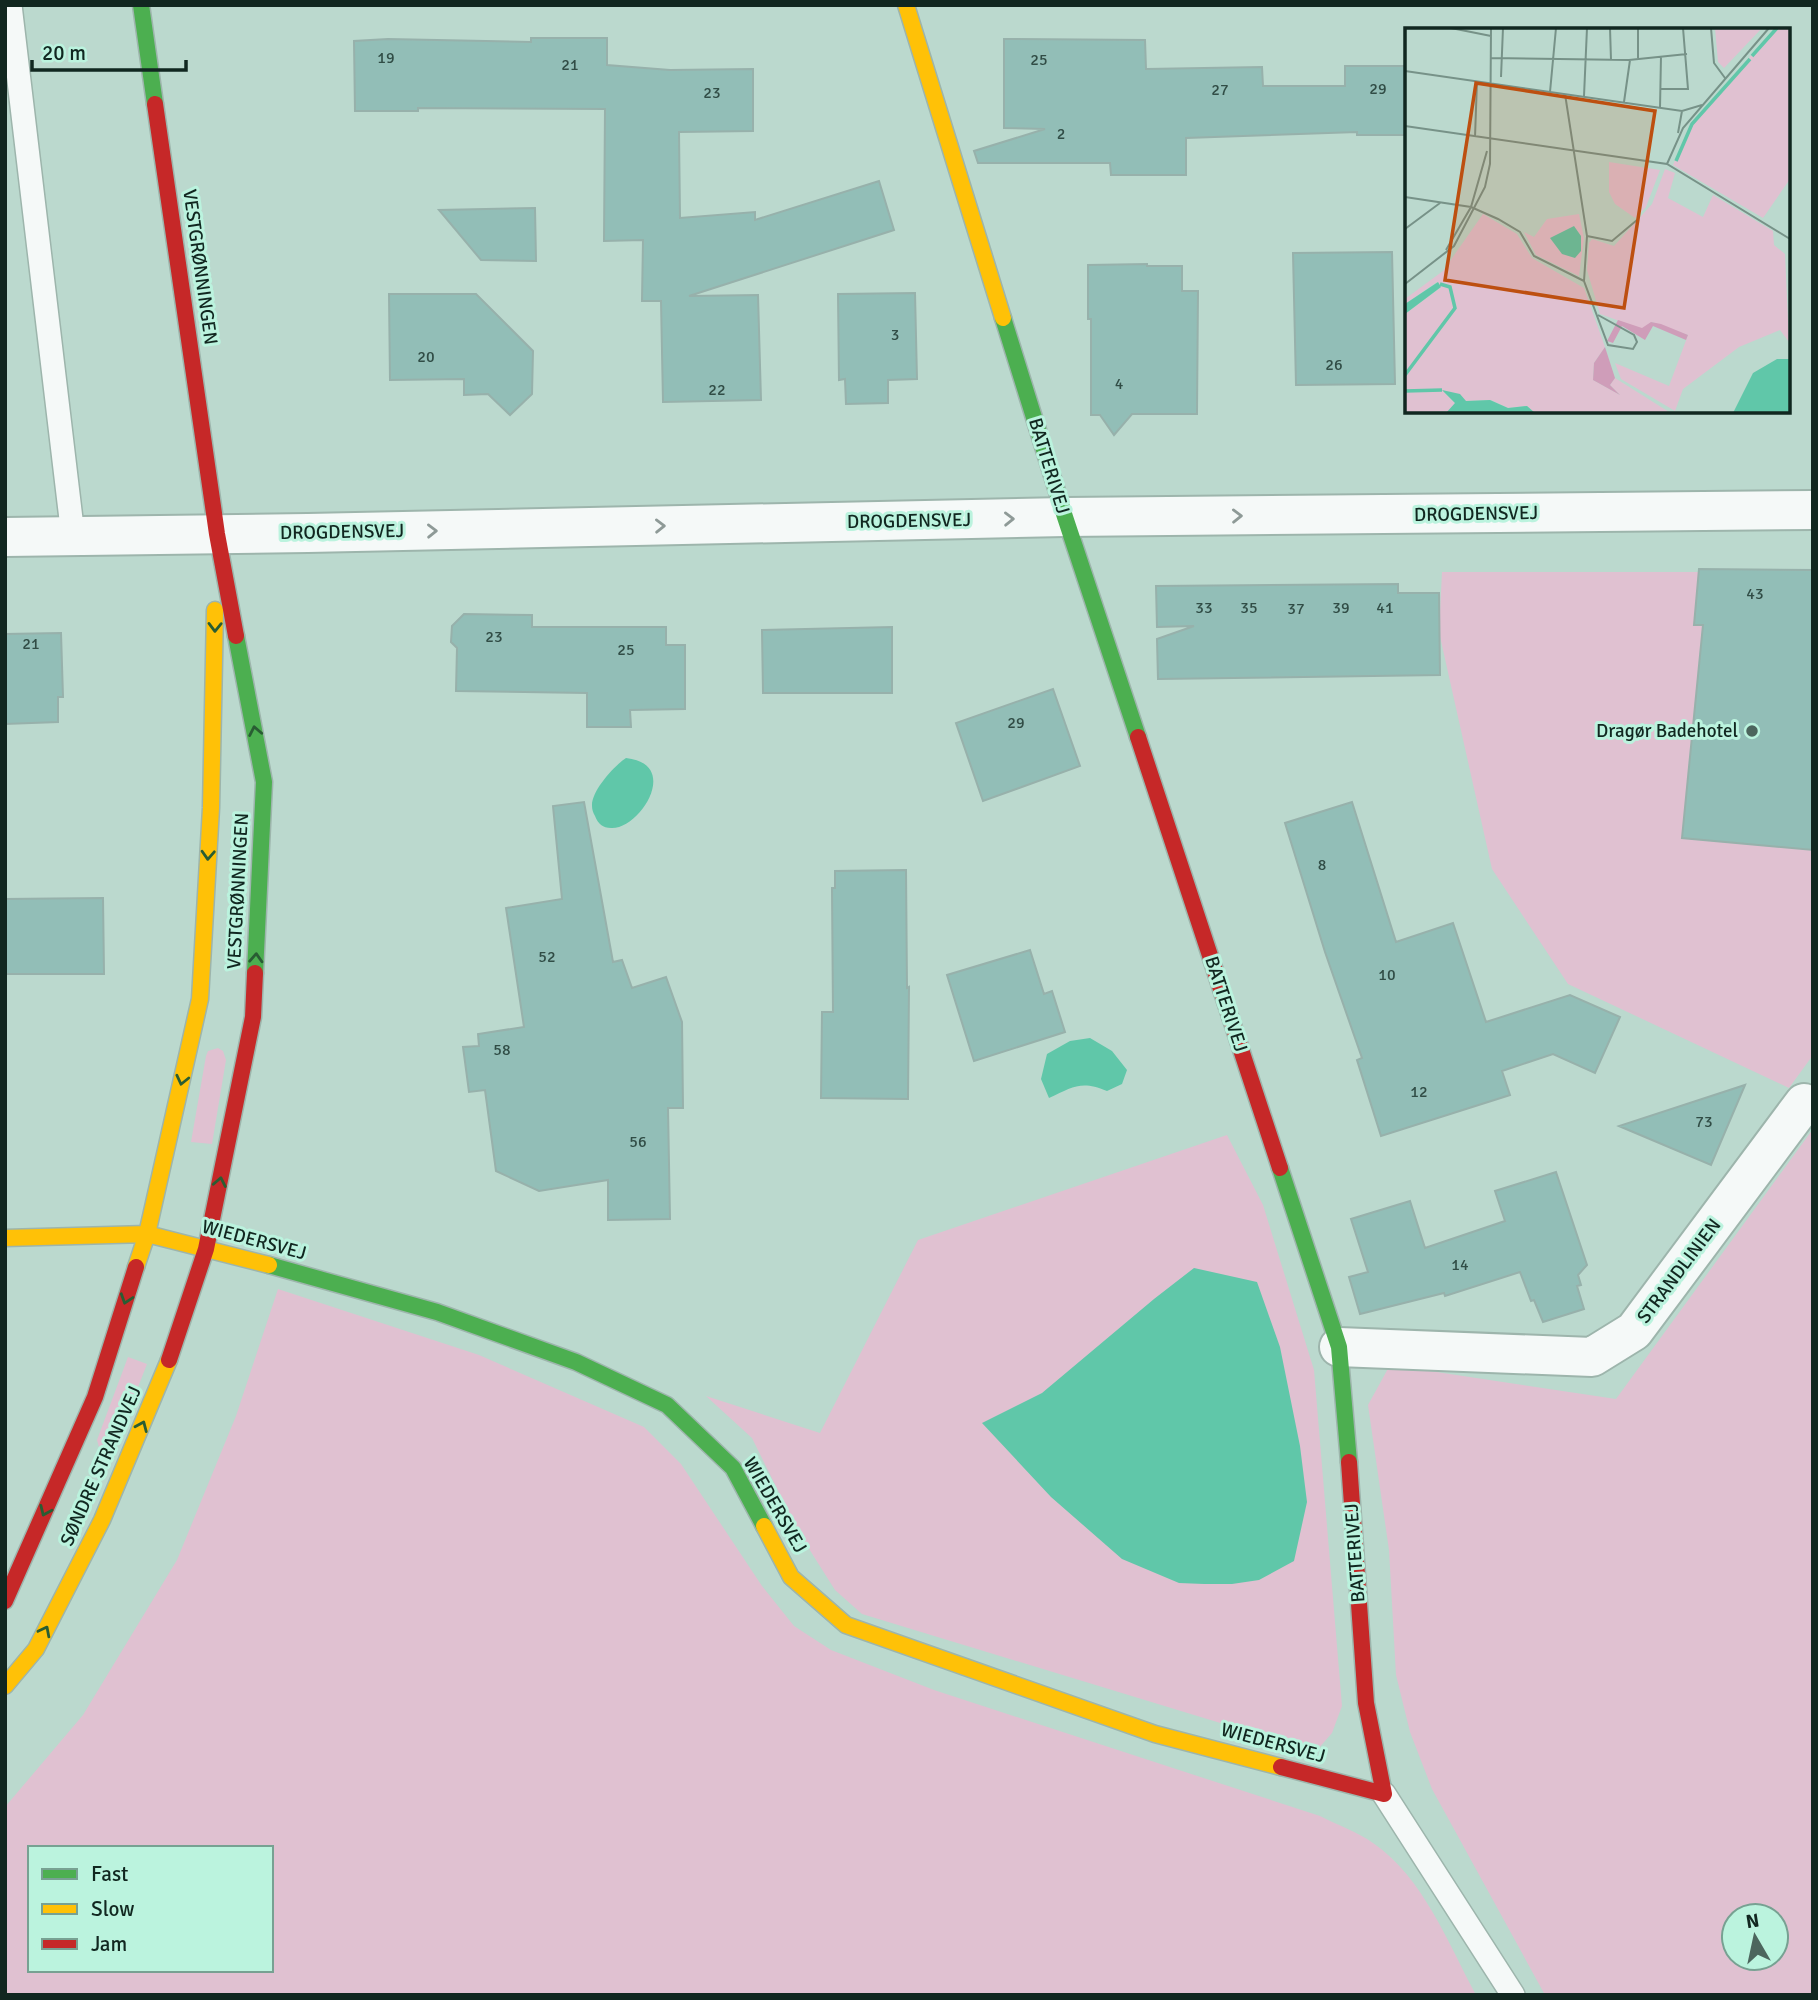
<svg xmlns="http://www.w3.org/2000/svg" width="1818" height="2000" viewBox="0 0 1818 2000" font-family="Signika,sans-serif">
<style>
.green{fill:#e0c1d1;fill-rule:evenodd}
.water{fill:#60c7a9}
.building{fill:#92beb7;stroke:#97b1ab;stroke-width:2}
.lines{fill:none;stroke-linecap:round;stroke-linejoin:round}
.lane-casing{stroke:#9db5ac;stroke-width:26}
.street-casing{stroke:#9db5ac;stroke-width:42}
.fast-casing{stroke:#9db5ac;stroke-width:19}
.slow-casing{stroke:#9db5ac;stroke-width:19}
.jam-casing{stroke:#9db5ac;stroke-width:19}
.lane{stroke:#f5f9f8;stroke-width:23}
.street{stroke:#f5f9f8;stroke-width:38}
.fast{stroke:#4caf50;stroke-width:16}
.slow{stroke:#ffc107;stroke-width:16}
.jam{stroke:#c62828;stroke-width:16}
.oneway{stroke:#8e9a97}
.oneway2{stroke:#295d33}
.poi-dot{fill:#4c655d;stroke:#bbf3de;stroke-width:2.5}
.labels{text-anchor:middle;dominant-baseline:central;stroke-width:6;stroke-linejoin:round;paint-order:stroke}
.number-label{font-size:16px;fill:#314d46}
.street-label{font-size:19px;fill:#112720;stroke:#bbf3de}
.poi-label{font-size:19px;fill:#112720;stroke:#bbf3de;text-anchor:end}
.inset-river{fill:none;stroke:#60c7a9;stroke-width:3.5}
.inset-road{fill:none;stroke:#779288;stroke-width:2}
.view{fill:#bd4f10;fill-opacity:0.15;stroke:#bd4f10;stroke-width:3.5}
.inset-edge{fill:none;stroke:#112720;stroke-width:3.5}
</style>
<rect width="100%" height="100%" fill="#bbd9ce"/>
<path class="green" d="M1442,572H1813V1055L1789,1088L1568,984L1492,869L1439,632Z
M218,1048L223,1051L226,1060L212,1144L191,1142L206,1056L208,1051Z
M1813,1129V1995H1545L1432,1789L1410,1732L1396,1675L1389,1550L1368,1405L1390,1365L1616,1399ZM1734,1916H1776V1958H1734Z
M1227,1135L1263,1205L1314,1370L1342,1706L1332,1733L1318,1749L1286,1743L862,1614L835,1590L799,1533L752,1438L706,1396L820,1433L918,1240Z
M278,1289L479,1355L644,1427L681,1464L762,1586L794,1626L831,1650L934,1690L1320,1816C1337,1825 1358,1832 1373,1843C1423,1877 1448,1943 1476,1995H5V1807L83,1715L177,1560L236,1416ZM30,1848H271V1970H30Z
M128,1357L147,1364L115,1446L112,1449L105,1451L99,1447L97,1440Z"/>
<path class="water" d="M626,758C682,764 639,830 611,828C603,828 598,824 595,816C593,813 592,809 592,806C591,791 615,765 626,758Z
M1090,1038L1112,1051L1127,1070L1122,1084L1107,1091C1081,1080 1073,1087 1049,1098L1041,1079L1047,1054L1070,1041Z
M1194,1268L1257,1282L1280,1347L1300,1446L1307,1502L1294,1561L1259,1580L1232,1584H1204L1179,1583L1122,1559L1051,1497L982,1423L1042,1393L1154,1299Z"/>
<path class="building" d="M531,38H607V65L670,70L753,69V131L679,132L680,218L755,212V220L879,181L894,230L689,296L758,295L761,400L663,402L661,301H642L643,240L604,241L605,109L418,108V111H355L354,41L388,39L531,42Z
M1004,39L1145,40L1146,69L1262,67L1263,86H1345V66H1407V135H1357V132L1186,138V175H1111L1110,163H978L974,151L1045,129L1004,128Z
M535,208L536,261L481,260L439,210Z
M1392,252L1395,384L1296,385L1293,253Z
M1147,264V266H1182V291H1198L1197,414H1132L1114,435L1100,415H1091V319H1088V265Z
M915,293L917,379L888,380V403L846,404L845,379L839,380L838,294Z
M389,294H476L533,351L532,394L510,415L488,394L464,395V379L390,380Z
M1699,569L1813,570V850L1682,838L1703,625H1694Z
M1398,584V593H1439L1440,675L1158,679L1157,639L1194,626L1157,627L1156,586Z
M464,614L532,615V627H666V645H685V709L630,710L631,727H587V693L456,691L457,648L451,642L452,626Z
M892,627V693H763L762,630Z
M61,633L63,697H58V722L5,724V634Z
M1053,689L1080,766L983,801L956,723Z
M584,802L613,962L622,960L632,988L666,977L682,1022L683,1108H668L670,1219L608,1220V1180L539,1191L496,1171L485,1090L469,1092L463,1047L479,1046L478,1034L524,1027L506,908L562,899L553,806Z
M1352,802L1396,942L1453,923L1486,1022L1570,995L1620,1017L1595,1073L1553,1054L1502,1071L1510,1095L1381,1136L1357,1060L1362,1058L1325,952L1285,823Z
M906,870L907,988L909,987L908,1099L821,1098L822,1012H833L832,888H835V871Z
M103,898L104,974H5V899Z
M1030,950L1044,994L1052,991L1065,1032L974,1061L947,975Z
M1745,1085L1711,1165L1619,1126Z
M1556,1172L1587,1265L1578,1275L1581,1285L1577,1286L1584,1309L1543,1322L1534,1300L1531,1301L1520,1272L1445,1296L1444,1293L1360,1314L1349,1277L1368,1272L1351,1219L1410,1201L1425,1248L1505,1221L1495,1191Z"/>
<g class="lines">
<g class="lane-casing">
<path id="lane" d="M10,5L73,536
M1384,1794L1513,1995"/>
</g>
<g class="street-casing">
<path id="street" d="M5,537L308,533L1065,517L1813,510
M1339,1347L1592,1357L1634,1331L1804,1103"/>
</g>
<g class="fast-casing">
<path id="fast" d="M141,5L155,104
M1003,318L1065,517L1138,737
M236,636L264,782L255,973
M1280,1168L1339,1347L1349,1462
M269,1265L437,1312L576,1362L667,1405L733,1468L764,1526"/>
</g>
<g class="slow-casing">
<path id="slow" d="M906,5L1003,318
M5,1238L147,1234L269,1265
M136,1267L147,1234L200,999L211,808L215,610
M764,1526L791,1577L846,1625L1155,1734L1281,1767
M5,1686L36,1649L102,1520L169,1360"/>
</g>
<g class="jam-casing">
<path id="jam" d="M155,104L217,534L236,636
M1138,737L1280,1168
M169,1360L206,1249L253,1017L255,973
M5,1601L95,1397L136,1267
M1281,1767L1384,1794L1366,1703L1349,1462"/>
</g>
<use href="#lane" class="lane"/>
<use href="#street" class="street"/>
<use href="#fast" class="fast"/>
<use href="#slow" class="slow"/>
<use href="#jam" class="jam"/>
</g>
<defs><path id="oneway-chevron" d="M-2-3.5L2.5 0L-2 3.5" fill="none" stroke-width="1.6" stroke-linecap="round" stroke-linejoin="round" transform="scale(1.75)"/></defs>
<g class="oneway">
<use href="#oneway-chevron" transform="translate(1237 516) rotate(-1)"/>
<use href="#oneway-chevron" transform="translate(1009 519) rotate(-1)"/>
<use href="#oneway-chevron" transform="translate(660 526) rotate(-1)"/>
<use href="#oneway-chevron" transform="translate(432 531) rotate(-1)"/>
</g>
<g class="oneway2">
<use href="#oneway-chevron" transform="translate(215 627) rotate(91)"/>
<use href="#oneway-chevron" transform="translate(255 731) rotate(-101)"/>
<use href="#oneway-chevron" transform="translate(208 855) rotate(93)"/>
<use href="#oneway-chevron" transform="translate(256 958) rotate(-87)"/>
<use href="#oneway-chevron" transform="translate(182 1080) rotate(103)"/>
<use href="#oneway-chevron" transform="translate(220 1182) rotate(-79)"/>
<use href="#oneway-chevron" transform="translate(126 1299) rotate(108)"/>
<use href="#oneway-chevron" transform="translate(142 1426) rotate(-67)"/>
<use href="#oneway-chevron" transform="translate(45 1511) rotate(114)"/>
<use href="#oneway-chevron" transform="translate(45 1631) rotate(-63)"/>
</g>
<circle class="poi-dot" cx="1752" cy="731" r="7"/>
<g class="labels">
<g class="number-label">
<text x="386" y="58">19</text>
<text x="1039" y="60">25</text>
<text x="570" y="65">21</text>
<text x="1378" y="89">29</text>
<text x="1220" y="90">27</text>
<text x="712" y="93">23</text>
<text x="1061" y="134">2</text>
<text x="895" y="335">3</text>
<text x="426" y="357">20</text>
<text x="1334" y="365">26</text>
<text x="1119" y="384">4</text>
<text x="717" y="390">22</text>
<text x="1755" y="594">43</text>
<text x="1204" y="608">33</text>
<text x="1249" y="608">35</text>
<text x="1341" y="608">39</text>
<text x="1385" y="608">41</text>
<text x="1296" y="609">37</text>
<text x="494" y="637">23</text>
<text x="31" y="644">21</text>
<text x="626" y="650">25</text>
<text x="1016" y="723">29</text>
<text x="1322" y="865">8</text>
<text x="547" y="957">52</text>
<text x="1387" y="975">10</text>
<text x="502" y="1050">58</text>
<text x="1419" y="1092">12</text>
<text x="1704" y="1122">73</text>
<text x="638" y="1142">56</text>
<text x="1460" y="1265">14</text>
</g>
<g class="street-label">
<text transform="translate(200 267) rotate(82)">VESTGRØNNINGEN</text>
<text transform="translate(1049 466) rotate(73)">BATTERIVEJ</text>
<text transform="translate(1476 514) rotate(-1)">DROGDENSVEJ</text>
<text transform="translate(909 521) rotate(-1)">DROGDENSVEJ</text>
<text transform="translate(342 532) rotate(-1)">DROGDENSVEJ</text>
<text transform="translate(238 891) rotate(-87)">VESTGRØNNINGEN</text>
<text transform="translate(1226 1004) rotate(72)">BATTERIVEJ</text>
<text transform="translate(254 1240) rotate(15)">WIEDERSVEJ</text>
<text transform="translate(1679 1271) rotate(-53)">STRANDLINIEN</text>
<text transform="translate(101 1466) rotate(-66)">SØNDRE STRANDVEJ</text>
<text transform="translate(775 1505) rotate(60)">WIEDERSVEJ</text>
<text transform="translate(1355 1553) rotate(-94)">BATTERIVEJ</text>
<text transform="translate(1273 1743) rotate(15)">WIEDERSVEJ</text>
</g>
<g class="poi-label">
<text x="1738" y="731">Dragør Badehotel</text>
</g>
</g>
<g transform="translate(1405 28)">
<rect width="385" height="385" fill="#bbd9ce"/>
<path d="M310,0H357L319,40L313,34ZM371,0H385V151L358,190L268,137L285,96ZM204,134L255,142L241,179L230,190L210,176L204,164ZM260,141L270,145L263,170L298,189L308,167L368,203L369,217L380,226L384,314L375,302L334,319L278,361L270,383L216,351L210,335L264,358L283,307L247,294L237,301L195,286L182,242L184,215L187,211L209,218L247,176ZM78,186L112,206L127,230L179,260L200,319L189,335L188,352L215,367L205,357L210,350L264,384L130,385L122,378L103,380L86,372L61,373L38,363L50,375L45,383L0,385V286L35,260L32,254L0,276V271L38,243ZM174,186L179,210L174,248L131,227L119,204L129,209L142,191Z" fill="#e0c1d1"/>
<path d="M213,292L237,300L246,294L256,296L283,307L281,312L248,298L240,312L217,298L208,315L202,313ZM200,319L210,350L205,357L215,367L188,352L189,335Z" fill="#cf9db9"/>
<path d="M169,198L176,208V223L170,230L157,226L145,210ZM33,254L36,259L0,286V276ZM372,331H385V385H328L348,345ZM37,362L55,366L61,373L85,372L103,380L122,378L130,385H41L50,375Z" fill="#60c7a9"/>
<path class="inset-river" d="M347,28L372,0M271,133L287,96L345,31M0,347L50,280L45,259L35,256M0,363L37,362"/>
<path class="inset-road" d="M46,0L86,8M205,0L206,32M306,0L309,35L320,50M86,30L224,32L282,26M233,30V0M0,43L277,83L297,77M96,49L98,0M255,61H283L278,0M145,64L151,0M160,66L182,208L179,253L203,317L228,321L232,314L229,307L193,287M179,68L182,0M219,74L225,32M255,80L256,28M0,98L262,136L385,211M273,105L277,83M70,109L72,53M262,136L278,100L364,0M0,169L66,179L93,191L115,204L129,228L179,253M0,201L35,175M182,208L207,213L232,192M41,222L66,179L82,123M0,256L49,218L80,159L85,136L86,0"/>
<path class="view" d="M71,55L250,83L219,280L40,252Z"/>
<rect width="385" height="385" class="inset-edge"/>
</g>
<rect width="1818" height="2000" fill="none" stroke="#112720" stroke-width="14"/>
<rect x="28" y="1846" width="245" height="126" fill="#bbf3de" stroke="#77a192" stroke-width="2"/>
<rect x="42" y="1869" width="35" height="10" fill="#4caf50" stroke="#77a192" stroke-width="2"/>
<text x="91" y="1881" font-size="21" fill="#112720">Fast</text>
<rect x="42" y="1904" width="35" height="10" fill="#ffc107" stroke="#77a192" stroke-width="2"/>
<text x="91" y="1916" font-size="21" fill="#112720">Slow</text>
<rect x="42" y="1939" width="35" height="10" fill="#c62828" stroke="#77a192" stroke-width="2"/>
<text x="91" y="1951" font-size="21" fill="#112720">Jam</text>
<g transform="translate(1755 1937) rotate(351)"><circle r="33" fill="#bbf3de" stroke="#77a192" stroke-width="2"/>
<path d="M0-5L12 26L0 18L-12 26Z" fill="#4c655d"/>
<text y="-10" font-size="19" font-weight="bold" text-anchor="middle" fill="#112720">N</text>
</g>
<path d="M32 60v10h154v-10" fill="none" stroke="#112720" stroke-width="3.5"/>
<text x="42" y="60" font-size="21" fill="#112720" stroke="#bbf3de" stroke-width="5" paint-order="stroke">20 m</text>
</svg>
